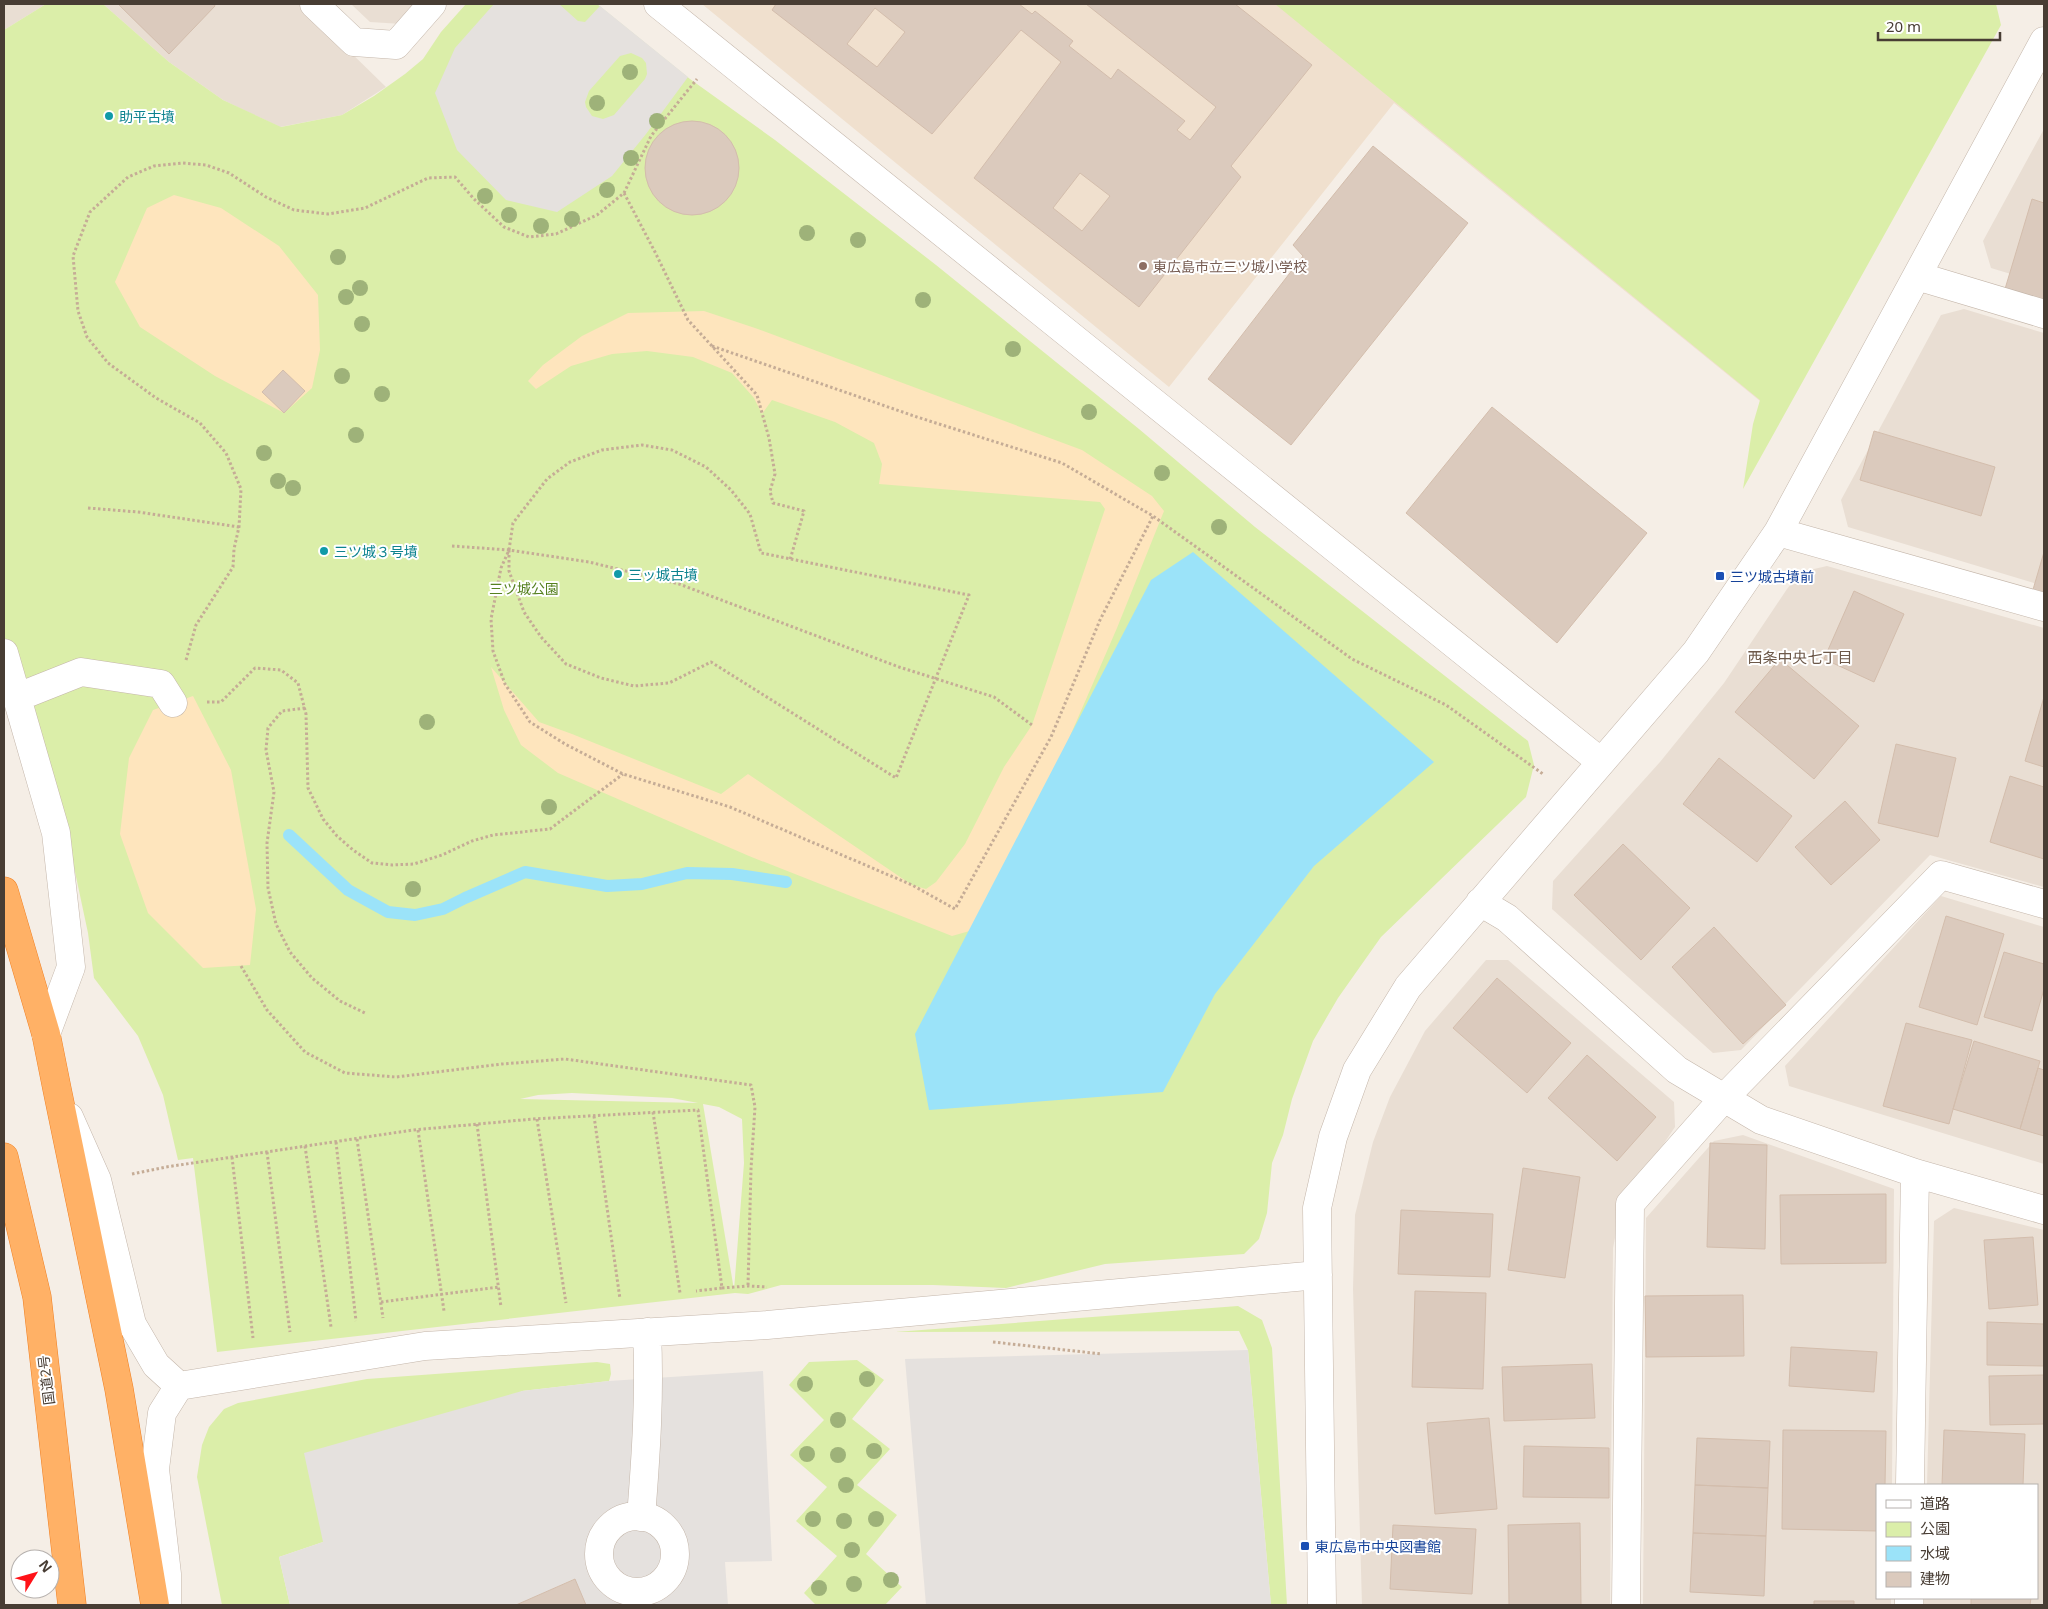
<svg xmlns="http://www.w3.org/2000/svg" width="2048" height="1609" viewBox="0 0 2048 1609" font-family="'Noto Sans','Noto Sans JP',sans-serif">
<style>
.residential{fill:#e9ded3}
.education{fill:#f0e0ce}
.green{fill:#dbeea9;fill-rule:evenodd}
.sand{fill:#fee5bd}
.parking{fill:#e5e1de;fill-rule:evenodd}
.water{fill:#9be3f9}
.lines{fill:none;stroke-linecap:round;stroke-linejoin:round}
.stream{stroke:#9be3f9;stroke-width:12}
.building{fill:#dbcabd;stroke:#d3bdac;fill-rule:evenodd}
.minor-casing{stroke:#c4b6aa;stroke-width:29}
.highway-casing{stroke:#f08125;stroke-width:29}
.path{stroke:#c5ac96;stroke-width:3;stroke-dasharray:2.5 2.5;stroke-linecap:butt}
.minor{stroke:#fff;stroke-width:28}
.highway{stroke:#ffb166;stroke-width:28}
.tree{fill:#9eb279}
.culture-dot{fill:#0f9aa8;stroke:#fff;stroke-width:2}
.education-dot{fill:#8d6e63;stroke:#fff;stroke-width:2}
.transit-dot{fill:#1a4fb4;stroke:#fff;stroke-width:2}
.labels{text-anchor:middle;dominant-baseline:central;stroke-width:4;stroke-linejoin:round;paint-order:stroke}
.culture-label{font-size:14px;fill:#0d838f;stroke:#fff;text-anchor:start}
.education-label{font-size:14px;fill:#785e54;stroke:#fff;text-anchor:start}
.transit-label{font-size:14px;fill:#164399;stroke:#fff;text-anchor:start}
.park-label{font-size:14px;fill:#568120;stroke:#fff}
.street-label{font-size:14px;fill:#483d34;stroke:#fff}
.neighbourhood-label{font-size:15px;fill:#6d594a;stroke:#fff}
</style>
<rect width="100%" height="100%" fill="#f5eee6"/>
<path class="residential" d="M4,4H46L4,30Z
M103,4H301L386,87L342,115L280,127L223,100L169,62Z
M351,4H418L402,24L370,22Z
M2044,129V284L1991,268L1983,241Z
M1964,309L2044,333V586L1848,527L1841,500L1941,315Z
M1827,566L2044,628V887L1930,855L1741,1050L1713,1053L1552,909L1553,881L1660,762L1724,683L1787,589L1801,572Z
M1941,896L2044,927V1164L1789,1086L1785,1066Z
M1486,960H1508L1674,1102L1675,1127L1621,1207L1613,1248L1610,1605H1362L1353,1289L1355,1215L1373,1142L1390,1097L1425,1031Z
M1743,1135L1894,1189L1892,1485H1877V1598H1891V1605H1643L1646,1218L1714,1141Z
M1954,1208L2044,1230V1605H1924V1598H2037V1485H1927L1934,1221Z"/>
<path class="education" d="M702,4H1898L1760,401L1394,103L1169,387Z"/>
<path class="green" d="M46,4H103L169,62L223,100L281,127L342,115L374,96L405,74L423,59L441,32L466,4H597L690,79L775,140L936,265L1139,429L1255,527L1528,741L1534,765L1526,797L1381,937L1338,998L1313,1041L1292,1099L1283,1135L1272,1163L1267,1213L1259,1239L1244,1254L1105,1264L1006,1288L933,1285H781L748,1294L735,1293L217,1352L193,1158L178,1160L163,1095L138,1036L94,978L88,933L68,839L24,688L4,635V30ZM572,1093L672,1098L698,1103L520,1099L538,1095ZM703,1104L719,1107L742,1119L744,1163L734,1290Z
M1275,4H1996L2001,25L1743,489L1753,424L1760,400Z
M1238,1306L1262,1320L1272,1348L1287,1605H1271L1248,1350L1239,1331L895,1332Z
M857,1360L884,1380L852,1419L890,1449L857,1485L897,1515L866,1554L902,1587L885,1605H816L804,1593L837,1556L796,1521L827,1487L790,1455L824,1420L789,1385L809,1362Z
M597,1362L610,1364L611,1374L609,1381L522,1391L323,1542L279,1557L290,1605H222L197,1477L202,1445L209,1427L224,1409L238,1403L367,1379Z"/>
<path class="sand" d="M174,195L221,208L279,246L318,295L320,350L312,388L284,413L215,376L140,327L115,282L147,208Z
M704,311L755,328L1082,450L1152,496L1164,511L1117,628L1067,743L973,930L952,936L749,856L558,773L521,745L504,710L491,667L539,722L572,734L721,794L748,774L912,885L926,889L936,882L965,844L1004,767L1032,725L1105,509L1100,502L879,484L882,464L874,443L835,422L772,400L762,414L754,398L732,373L693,357L647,351L612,354L571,366L536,389L528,381L543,365L582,336L628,313Z
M193,696L231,770L256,909L250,965L203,968L148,913L120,834L129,758L153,710Z"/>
<path class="parking" d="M494,4H559L578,21L585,22L600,6L688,77L646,134L612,176L557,212L506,200L457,150L435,93L455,48ZM631,53L642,58L646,63L647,74L645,79L614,115L603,119L592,116L586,107L585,102L589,91L620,56Z
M1248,1350L1271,1605H926L905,1359Z
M763,1371L772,1561L725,1562L728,1605H586L574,1579L516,1605H290L279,1557L323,1542L304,1453L522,1391L609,1381Z"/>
<path class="water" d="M1193,552L1434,762L1314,866L1215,994L1163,1092L929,1110L915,1034L1151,580Z"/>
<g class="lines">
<path class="stream" d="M289,835L348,890L388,912L415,915L443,909L465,898L525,872L607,886L642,884L687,873L732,874L786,882"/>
</g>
<path class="building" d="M118,4H214L215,6L169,54Z
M776,4H1019L1032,14L1035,11L1073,41L1069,46L1111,79L1118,69L1185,121L1177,130L1190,140L1216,107L1086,4H1235L1312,65L1231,166L1241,177L1139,307L974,178L1061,62L1021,30L932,134L772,10ZM875,8L905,32L877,67L847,44ZM1080,173L1110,196L1082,231L1053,208Z
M645 168a47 47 0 1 1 94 0a47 47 0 1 1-94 0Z
M1373,146L1468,223L1291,445L1208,379L1303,256L1293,245Z
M2032,199L2044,203V300L2005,289Z
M283,370L305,391L284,413L262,392Z
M1492,407L1647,533L1557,643L1406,513Z
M1874,431L1995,467L1981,516L1860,480Z
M2044,552V596L2032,593Z
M1854,591L1904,614L1874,682L1824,659Z
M1780,659L1859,726L1814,779L1735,712Z
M2044,697V767L2025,761Z
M1896,744L1956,758L1938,837L1878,823Z
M1719,758L1792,816L1757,862L1683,804Z
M2010,776L2044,787V859L1990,842Z
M1845,801L1880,840L1831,885L1795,847Z
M1623,844L1690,908L1641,960L1574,895Z
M1946,916L2004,934L1977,1025L1919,1007Z
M1714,927L1786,1005L1743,1044L1672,967Z
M2004,952L2044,964V989L2032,1031L1984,1017Z
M1497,978L1571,1043L1527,1093L1453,1028Z
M1906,1023L1972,1040L1949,1124L1883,1106Z
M1974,1041L2040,1061L2020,1129L1953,1109Z
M1587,1055L1656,1117L1617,1161L1548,1098Z
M2038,1068L2044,1070V1136L2020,1129Z
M1710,1143L1767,1145L1765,1249L1707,1247Z
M1523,1168L1580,1177L1565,1278L1508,1270Z
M1886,1194V1263L1781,1264L1780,1195Z
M1401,1210L1493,1214L1490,1277L1398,1274Z
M2033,1237L2038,1305L1989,1309L1984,1240Z
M1415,1291L1486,1293L1483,1389L1412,1387Z
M1743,1295L1744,1356L1646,1357L1645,1296Z
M1987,1322L2044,1324V1366L1987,1365Z
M1791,1347L1877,1352L1874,1392L1789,1386Z
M1592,1364L1595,1418L1504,1421L1502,1367Z
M2044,1375V1424L1990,1425L1989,1376Z
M1489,1418L1497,1509L1435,1514L1427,1423Z
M1783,1430L1886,1431L1885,1485H1877V1531L1782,1529Z
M1944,1430L2025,1434L2023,1485H1942Z
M1697,1438L1770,1441L1768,1488L1695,1485Z
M1524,1446L1609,1448V1498L1523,1497Z
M1695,1485L1768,1488L1766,1536L1693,1533Z
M1580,1523L1581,1605H1509L1508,1525Z
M1393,1525L1476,1529L1472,1594L1390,1589Z
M1693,1533L1766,1536L1764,1596L1690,1592Z
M575,1579L586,1605H516Z
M1971,1598H2031L2030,1605H1971Z
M1814,1601H1854V1605H1814Z"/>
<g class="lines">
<g class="minor-casing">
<path id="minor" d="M314,4L354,42L396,45L432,4
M658,4L1601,762
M1917,276L2044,314
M1778,532L2044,607
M4,653L56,833L71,967L46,1034
M18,697L81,672L161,684L173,703
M1480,902L1507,918L1677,1070L1761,1120L1915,1173L2044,1210
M69,1117L97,1180L132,1324L156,1365L179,1386L425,1346L767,1325L1318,1275
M1910,1485L1915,1173
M599 1554a38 38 0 1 1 76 0a38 38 0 1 1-76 0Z
M641,1517C646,1455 650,1394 647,1332
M167,1605V1574L155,1469L162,1413L179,1386
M1322,1605L1317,1208L1333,1137L1357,1070L1408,987L1696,652L1778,532L2044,41
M1626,1605L1630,1204L1723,1099L1941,875L2044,904
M1909,1605V1598"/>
</g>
<g class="highway-casing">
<path id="highway" d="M4,891L46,1034L57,1089L119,1389L155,1605
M4,1157L37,1297L72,1605"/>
</g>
<path class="path" d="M624,193L655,252L688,320L757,395L769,438L775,474L770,491L773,503L804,511L790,560
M712,346L917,417L1062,463L1153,516L1352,659L1446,705L1543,774
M88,508L138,512L239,527
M452,546L509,550L589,562L679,584L899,667L994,697L1032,725
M509,550V571L524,612L541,637L566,664L601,678L634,686L669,683L711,662L896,778L969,595L761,553L750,514L731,490L706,467L672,450L642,445L602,450L570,462L547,479L513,523L509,550L501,568L491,619L493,651L505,684L530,722L565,744L623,774L730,807L912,885L955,909L1051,737L1100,620L1153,516
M186,660L196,625L233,567L234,549L239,527L241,489L226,453L200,423L156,398L108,363L87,337L78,311L73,256L90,212L128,177L154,166L182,163L206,165L229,173L266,197L294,210L328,214L365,208L428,178L455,177L474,199L504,227L529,237L556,234L597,215L624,193L651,136L697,79
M207,702H221L255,668L281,670L298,683L306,714L308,788L323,819L337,836L353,850L372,863L392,865L414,864L442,855L472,841L493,835L550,829L623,774
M305,708L282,711L268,728L266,750L274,792L267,843L268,888L276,924L290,952L312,978L340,1001L367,1014
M241,966L267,1010L305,1052L345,1073L396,1077L502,1064L565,1059L751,1085L755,1107L751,1169L748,1286
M653,1112L680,1293
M594,1116L620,1299
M537,1119L566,1303
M477,1124L501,1307
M418,1130L444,1311
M357,1139L383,1318
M336,1142L356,1321
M305,1146L331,1327
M267,1152L290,1332
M232,1157L253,1338
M132,1174L166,1167L413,1130L533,1119L698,1110L722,1288L696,1291
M722,1288L748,1286L767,1287
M381,1302L499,1287
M993,1342L1102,1354"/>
<use href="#minor" class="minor"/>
<use href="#highway" class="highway"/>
</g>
<g class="tree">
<circle cx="630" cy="72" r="8"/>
<circle cx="597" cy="103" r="8"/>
<circle cx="657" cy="121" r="8"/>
<circle cx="631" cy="158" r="8"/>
<circle cx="607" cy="190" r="8"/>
<circle cx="485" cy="196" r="8"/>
<circle cx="509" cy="215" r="8"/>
<circle cx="572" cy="219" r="8"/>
<circle cx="541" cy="226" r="8"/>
<circle cx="807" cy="233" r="8"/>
<circle cx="858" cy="240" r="8"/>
<circle cx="338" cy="257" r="8"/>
<circle cx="360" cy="288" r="8"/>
<circle cx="346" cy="297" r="8"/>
<circle cx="923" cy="300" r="8"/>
<circle cx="362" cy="324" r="8"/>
<circle cx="1013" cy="349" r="8"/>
<circle cx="342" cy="376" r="8"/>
<circle cx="382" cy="394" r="8"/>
<circle cx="1089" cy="412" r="8"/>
<circle cx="356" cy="435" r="8"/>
<circle cx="264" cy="453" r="8"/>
<circle cx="1162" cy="473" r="8"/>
<circle cx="278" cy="481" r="8"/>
<circle cx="293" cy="488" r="8"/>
<circle cx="1219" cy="527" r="8"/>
<circle cx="427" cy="722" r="8"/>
<circle cx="549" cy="807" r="8"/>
<circle cx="413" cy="889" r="8"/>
<circle cx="867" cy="1379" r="8"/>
<circle cx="805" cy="1384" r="8"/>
<circle cx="838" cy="1420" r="8"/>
<circle cx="874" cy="1451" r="8"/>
<circle cx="807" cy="1454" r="8"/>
<circle cx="838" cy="1455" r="8"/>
<circle cx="846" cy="1485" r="8"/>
<circle cx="813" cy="1519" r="8"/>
<circle cx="876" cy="1519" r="8"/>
<circle cx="844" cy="1521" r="8"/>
<circle cx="852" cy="1550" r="8"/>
<circle cx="891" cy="1580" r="8"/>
<circle cx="854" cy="1584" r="8"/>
<circle cx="819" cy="1588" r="8"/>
</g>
<g class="culture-dot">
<circle cx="109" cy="116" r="5"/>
<circle cx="324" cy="551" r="5"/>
<circle cx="618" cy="574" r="5"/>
</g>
<circle class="education-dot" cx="1143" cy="266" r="5"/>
<g class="transit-dot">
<rect x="1715" y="571" width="10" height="10" rx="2.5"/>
<rect x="1300" y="1541" width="10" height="10" rx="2.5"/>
</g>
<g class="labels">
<g class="culture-label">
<text x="119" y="116">助平古墳</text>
<text x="334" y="551">三ツ城３号墳</text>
<text x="628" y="574">三ッ城古墳</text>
</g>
<g class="education-label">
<text x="1153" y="266">東広島市立三ツ城小学校</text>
</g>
<g class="transit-label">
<text x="1730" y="576">三ツ城古墳前</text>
<text x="1315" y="1546">東広島市中央図書館</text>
</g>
<g class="park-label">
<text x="524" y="588">三ツ城公園</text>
</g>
<g class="street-label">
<text transform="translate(46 1380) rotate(-97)">国道2号</text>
</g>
<g class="neighbourhood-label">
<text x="1800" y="657">西条中央七丁目</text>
</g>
</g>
<rect width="2048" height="1609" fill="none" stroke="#483d34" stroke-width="10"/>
<rect x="1876" y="1484" width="162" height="115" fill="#ffffff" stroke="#b6b1ae"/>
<rect x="1886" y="1500" width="25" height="8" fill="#ffffff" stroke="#b6b1ae"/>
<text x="1920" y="1509" font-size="15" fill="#483d34">道路</text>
<rect x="1886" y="1522" width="25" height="15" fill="#dbeea9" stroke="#b6b1ae"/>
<text x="1920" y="1534" font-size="15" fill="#483d34">公園</text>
<rect x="1886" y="1546" width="25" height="15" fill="#9be3f9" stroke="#b6b1ae"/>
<text x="1920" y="1559" font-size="15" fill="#483d34">水域</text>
<rect x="1886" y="1572" width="25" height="15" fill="#dbcabd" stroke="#b6b1ae"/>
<text x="1920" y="1584" font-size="15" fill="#483d34">建物</text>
<g transform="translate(35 1574) rotate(53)"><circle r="24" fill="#ffffff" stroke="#b6b1ae"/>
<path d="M0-4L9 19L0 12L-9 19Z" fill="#ff1218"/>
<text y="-8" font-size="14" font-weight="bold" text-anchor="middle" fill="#483d34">N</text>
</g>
<path d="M1878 32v8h122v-8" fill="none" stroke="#483d34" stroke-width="2.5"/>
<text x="1886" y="32" font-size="15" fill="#483d34" stroke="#ffffff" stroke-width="4" paint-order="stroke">20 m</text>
</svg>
